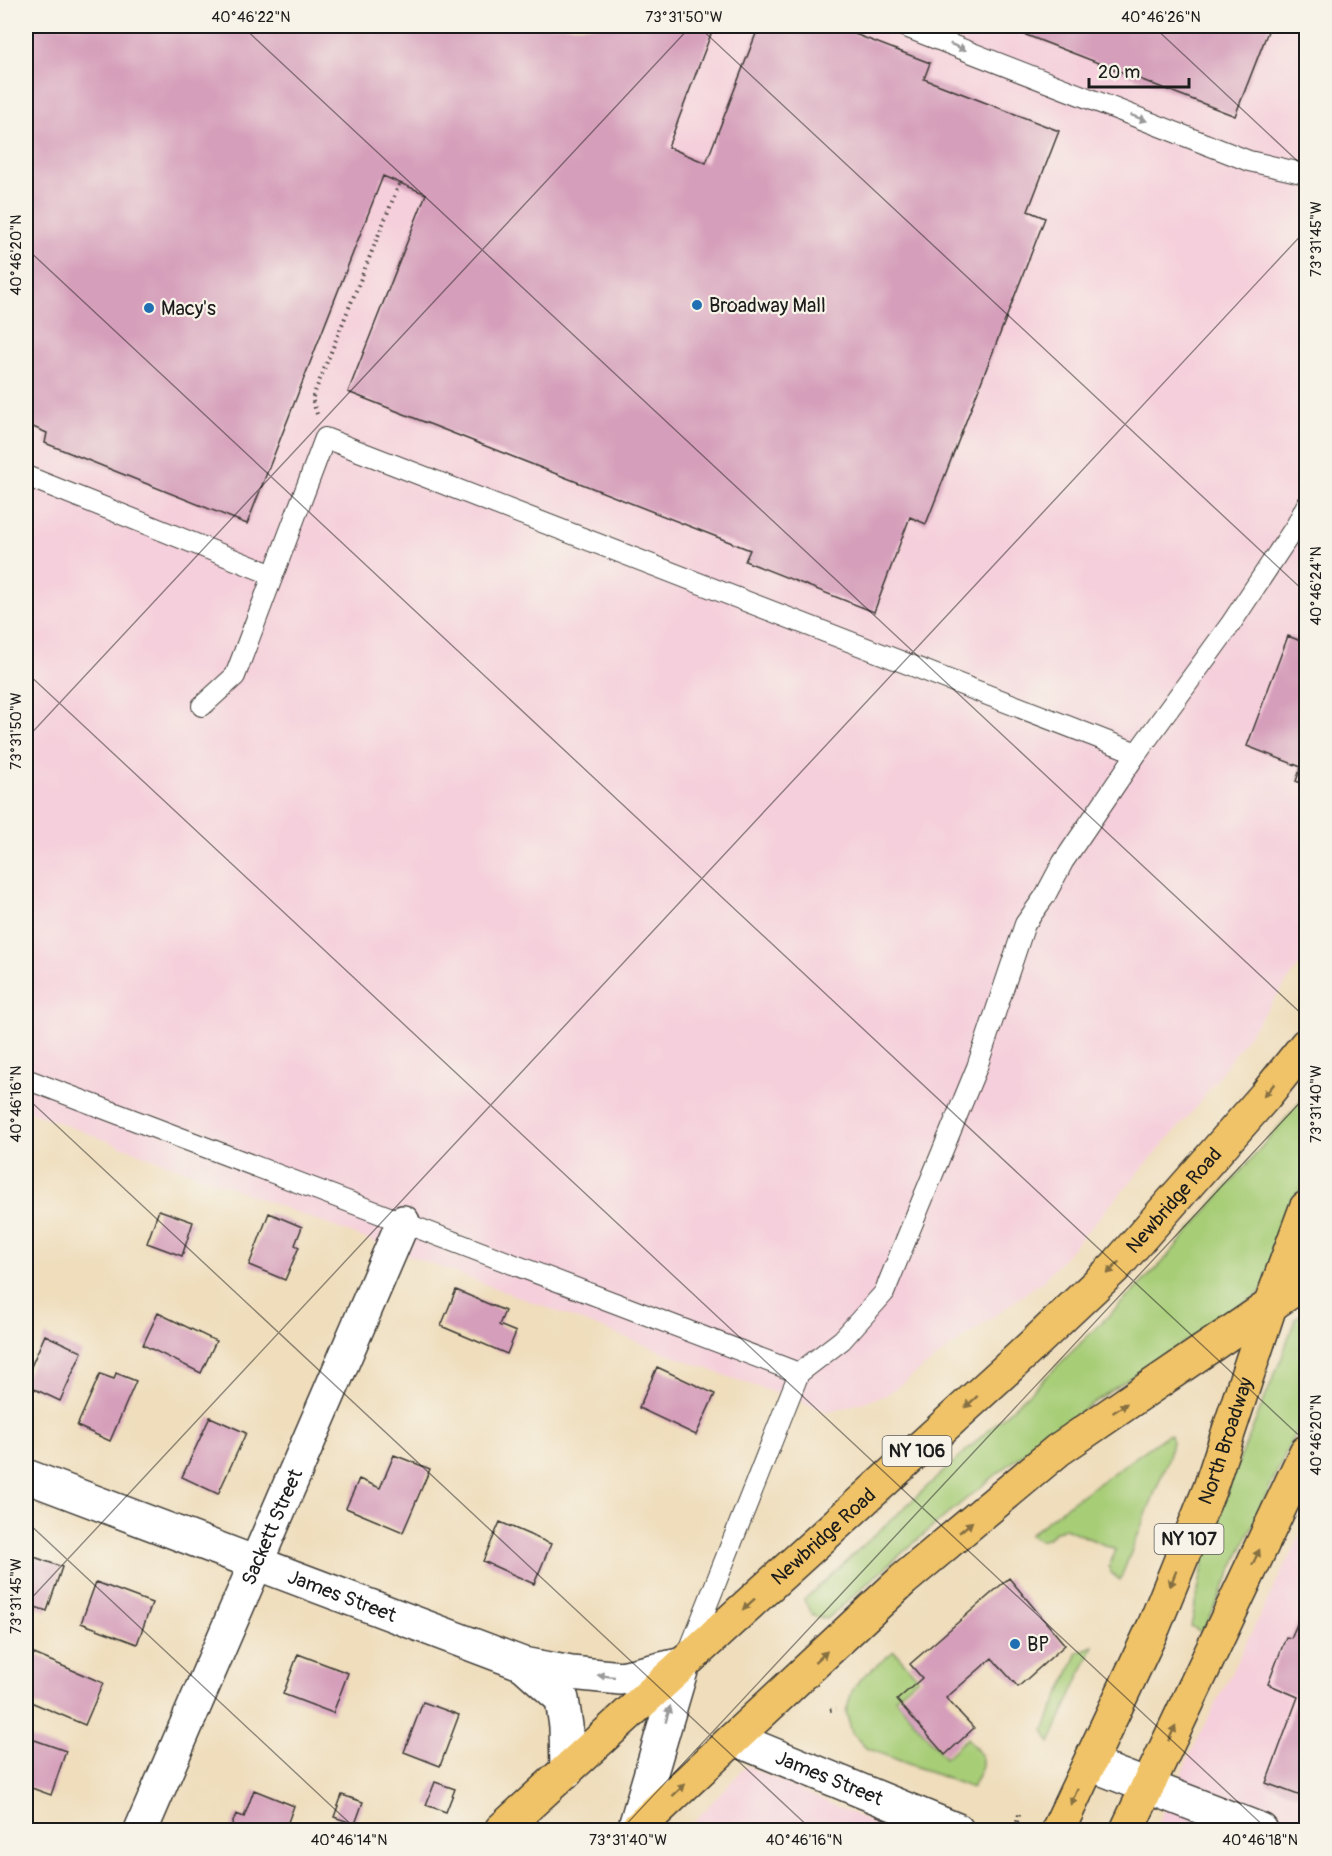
<svg xmlns="http://www.w3.org/2000/svg" width="1332" height="1856" viewBox="0 0 1332 1856" font-family="Pangolin,sans-serif">
<style>
.built{fill:#f5cfdb}
.green{fill:#a7cd77;stroke:#62744a;stroke-width:1.5}
.building{fill:#d59eba}
.lines{fill:none;stroke-linecap:round;stroke-linejoin:round}
.service-casing{stroke:#3c3934;stroke-width:22}
.minor-casing{stroke:#3c3934;stroke-width:36}
.primary-casing{stroke:#3c3934;stroke-width:36}
.path{stroke:#3c3934;stroke-width:4;stroke-dasharray:1.5 4.5;stroke-linecap:butt}
.service{stroke:#fff;stroke-width:20}
.minor{stroke:#fff;stroke-width:33}
.primary{stroke:#f0c369;stroke-width:33}
.oneway{fill:#999}
.oneway2{fill:#867042}
.ticks{fill:none;stroke:#1c1c1c;stroke-width:1.5;stroke-opacity:0.45}
.poi-dot{fill:#1f6fb2;stroke:#f7f3e8;stroke-width:2}
.labels{text-anchor:middle;dominant-baseline:central;stroke-width:4.5;stroke-linejoin:round;paint-order:stroke}
.shield{fill:#f7f3e8;stroke:#5e5c59;stroke-width:1.5}
.shield-label{font-size:18px;font-weight:bold;fill:#1c1c1c}
.poi-label{font-size:20px;fill:#1c1c1c;stroke:#f7f3e8;text-anchor:start}
.street-label{font-size:20px;fill:#1c1c1c;stroke:#f7f3e8}
.neatline{fill:none;stroke:#1c1c1c;stroke-width:2}
.ticks-label{font-size:15px;text-anchor:middle;fill:#1c1c1c}
</style>
<rect width="100%" height="100%" fill="#f7f3e8"/>
<filter id="ink" filterUnits="userSpaceOnUse"><feTurbulence type="fractalNoise" baseFrequency=".0167" numOctaves="2"/><feDisplacementMap in="SourceGraphic" scale="12" xChannelSelector="R" yChannelSelector="G"/><feConvolveMatrix kernelMatrix="1 2 1 2 8 2 1 2 1" color-interpolation-filters="sRGB"/></filter>
<filter id="wash" filterUnits="userSpaceOnUse"><feTurbulence type="fractalNoise" baseFrequency=".008" numOctaves="4" result="noise"/><feDisplacementMap in="SourceGraphic" scale="24" xChannelSelector="R" yChannelSelector="G"/><feGaussianBlur stdDeviation="1.35" result="paint"/><feColorMatrix in="noise" values="0 0 0 0 0 0 0 0 0 0 0 0 0 0 0 0 0 1.4 0 .05"/><feComposite in="paint" operator="in"/></filter>
<g filter="url(#wash)">
<rect width="100%" height="100%" fill="#efddbb"/>
<path class="built" d="M26,26H1306V956L1193,1111L1044,1280L886,1395L830,1412L732,1378L26,1110Z
M1306,1523V1830H1155L1191,1753Z
M747,1765V1766L889,1830H686Z"/>
<path class="green" d="M1306,1095V1173L1267,1285L1256,1296C1175,1349 1092,1400 1015,1460C950,1510 888,1565 827,1619L813,1616L804,1600L1041,1382L1162,1263Z
M1306,1311V1409L1203,1633L1191,1626L1210,1531L1282,1357L1295,1319Z
M1167,1435H1171L1172,1441L1169,1457L1120,1580L1110,1572L1109,1566L1116,1550L1065,1528C1047,1533 1048,1548 1029,1535L1069,1504Z
M1093,1646L1050,1743L1044,1730L1078,1652Z
M894,1651L918,1678L895,1698L945,1758L967,1738C988,1762 985,1760 972,1788L866,1748L852,1733L846,1712L852,1691L860,1679Z"/>
<g id="blocks">
<path class="building" d="M26,26H714L668,147L706,163L759,26H834L930,63L924,79L1059,131L1028,211L1045,218L926,524L910,517L874,612L745,561L750,550L348,392L426,194L383,176L247,524L45,443L47,433L26,424V206L30,195L26,193V97L31,82L26,80Z
M1003,26H1270L1235,116Z
M1288,636L1306,643V785L1296,781L1301,767L1247,746Z
M159,1210L193,1222L182,1256L147,1243Z
M269,1213L302,1227L295,1245L299,1247L285,1280L249,1265Z
M456,1290L505,1311L499,1325L516,1332L507,1354L441,1326Z
M158,1313L216,1341L201,1373L143,1345Z
M45,1335L82,1352L60,1401L26,1385V1378Z
M657,1367L715,1394L696,1435L639,1408Z
M116,1373L136,1381L110,1441L77,1426L100,1374L114,1379Z
M210,1417L246,1433L218,1494L182,1477Z
M394,1455L430,1469L403,1532L346,1508L359,1479L380,1488Z
M500,1522L551,1544L534,1584L483,1561Z
M26,1554L62,1567L47,1611L26,1604Z
M1009,1578L1065,1645L1018,1687L992,1658L946,1698L974,1728L945,1755L897,1700L922,1678L910,1664Z
M96,1582L152,1603L137,1644L81,1623Z
M1306,1604V1798L1266,1783L1298,1697L1268,1684L1286,1637L1291,1638Z
M27,1651L103,1683L85,1725L26,1700Z
M298,1654L348,1673L333,1713L283,1694Z
M423,1702L459,1715L440,1766L404,1752Z
M26,1737L66,1751L51,1795L26,1786Z
M435,1782L455,1789L446,1812L426,1805Z
M254,1790L294,1806L285,1830H230L236,1814L244,1817Z
M342,1795L363,1802L355,1824L334,1817Z"/>
</g>
</g>
<g filter="url(#ink)">
<use href="#blocks" fill-opacity="0" stroke="#3c3934" stroke-width="1.5"/>
<g class="lines">
<g class="service-casing">
<path id="service" d="M903,26L1249,161L1306,174
M26,476L273,575
M202,706L235,676L325,438L1137,753
M26,1079L799,1373
M688,1653L799,1373L842,1340L884,1293L977,1067L1025,924L1045,896L1063,862L1137,753L1230,625L1297,524L1306,506"/>
</g>
<g class="minor-casing">
<g id="minor">
<path id="s1" d="M26,1476L523,1664L571,1673L621,1678L683,1664L634,1830"/>
<path d="M523,1664L562,1699L566,1726L567,1771"/>
<path id="s2" d="M735,1739L957,1830"/>
<path d="M1090,1764L1261,1830"/>
<path id="s3" d="M141,1830L403,1222"/>
</g>
</g>
<g class="primary-casing">
<g id="primary">
<path id="s4" d="M501,1830L1020,1357L1115,1267L1265,1096L1306,1045"/>
<path d="M636,1830L903,1580L1058,1450L1306,1281"/>
<path id="s5" d="M1058,1830L1154,1626L1210,1488L1270,1306L1306,1208"/>
<path d="M1127,1830L1306,1452"/>
</g>
</g>
<path class="path" d="M317,414L312,399L400,182
M830,1710L836,1709
M1017,1822L1020,1811"/>
<use href="#service" class="service"/>
<use href="#minor" class="minor"/>
<use href="#primary" class="primary"/>
</g>
<defs><path id="oneway-solid" d="M-6-.8H1V-3.2L6.5 0L1 3.2V.8H-6Z" transform="scale(1.5)"/></defs>
<g class="oneway">
<use href="#oneway-solid" transform="translate(958 47) rotate(22)"/>
<use href="#oneway-solid" transform="translate(1139 118) rotate(21)"/>
<use href="#oneway-solid" transform="translate(606 1676) rotate(-174)"/>
<use href="#oneway-solid" transform="translate(668 1714) rotate(-74)"/>
</g>
<g class="oneway2">
<use href="#oneway-solid" transform="translate(1269 1090) rotate(130)"/>
<use href="#oneway-solid" transform="translate(1113 1268) rotate(134)"/>
<use href="#oneway-solid" transform="translate(971 1402) rotate(138)"/>
<use href="#oneway-solid" transform="translate(1120 1408) rotate(-34)"/>
<use href="#oneway-solid" transform="translate(966 1527) rotate(-40)"/>
<use href="#oneway-solid" transform="translate(1256 1557) rotate(-65)"/>
<use href="#oneway-solid" transform="translate(1173 1579) rotate(112)"/>
<use href="#oneway-solid" transform="translate(749 1604) rotate(138)"/>
<use href="#oneway-solid" transform="translate(821 1657) rotate(-43)"/>
<use href="#oneway-solid" transform="translate(1172 1733) rotate(-65)"/>
<use href="#oneway-solid" transform="translate(679 1790) rotate(-43)"/>
<use href="#oneway-solid" transform="translate(1074 1797) rotate(115)"/>
</g>
</g>
<path class="ticks" d="M242,26L1306,1018M698,26L1306,593M1153,26L1306,169M26,248L1306,1442M26,672L1268,1830M26,739L691,26M26,1097L812,1830M26,1521L357,1830M26,1604L1306,230M621,1830L1306,1096"/>
<g class="poi-dot">
<circle cx="697" cy="305" r="6"/>
<circle cx="149" cy="308" r="6"/>
<circle cx="1015" cy="1644" r="6"/>
</g>
<g class="labels">
<g class="shield">
<rect x="882.5" y="1436" width="69" height="30" rx="4.5"/>
<rect x="1154.5" y="1524" width="69" height="30" rx="4.5"/>
</g>
<g class="shield-label">
<text x="917" y="1451">NY 106</text>
<text x="1189" y="1539">NY 107</text>
</g>
<g class="poi-label">
<text x="709" y="305">Broadway Mall</text>
<text x="161" y="308">Macy's</text>
<text x="1027" y="1644">BP</text>
</g>
<g class="street-label">
<text stroke="none"><textPath href="#s4" startOffset="922">Newbridge Road</textPath></text>
<text stroke="none"><textPath href="#s5" startOffset="424">North Broadway</textPath></text>
<text stroke="none"><textPath href="#s3" startOffset="330">Sackett Street</textPath></text>
<text stroke="none"><textPath href="#s4" startOffset="436">Newbridge Road</textPath></text>
<text stroke="none"><textPath href="#s1" startOffset="338">James Street</textPath></text>
<text stroke="none"><textPath href="#s2" startOffset="102">James Street</textPath></text>
</g>
</g>
<rect width="1332" height="1856" fill="none" stroke="#f7f3e8" stroke-width="66"/>
<path d="M1089 78v9h100v-9" fill="none" stroke="#1c1c1c" stroke-width="3"/>
<text x="1098" y="78" font-size="18" fill="#1c1c1c" stroke="#f7f3e8" stroke-width="4.5" paint-order="stroke">20 m</text>
<rect x="33" y="33" width="1266" height="1790" class="neatline"/>
<g class="ticks-label">
<text x="251" y="22">40°46'22"N</text>
<text x="684" y="22">73°31'50"W</text>
<text x="1161" y="22">40°46'26"N</text>
<text transform="translate(1316 239) rotate(-90)" y="5">73°31'45"W</text>
<text transform="translate(16 255) rotate(-90)" y="5">40°46'20"N</text>
<text transform="translate(1316 586) rotate(-90)" y="5">40°46'24"N</text>
<text transform="translate(16 731) rotate(-90)" y="5">73°31'50"W</text>
<text transform="translate(16 1104) rotate(-90)" y="5">40°46'16"N</text>
<text transform="translate(1316 1104) rotate(-90)" y="5">73°31'40"W</text>
<text transform="translate(1316 1435) rotate(-90)" y="5">40°46'20"N</text>
<text transform="translate(16 1596) rotate(-90)" y="5">73°31'45"W</text>
<text x="349" y="1845">40°46'14"N</text>
<text x="628" y="1845">73°31'40"W</text>
<text x="804" y="1845">40°46'16"N</text>
<text x="1260" y="1845">40°46'18"N</text>
</g>
</svg>
